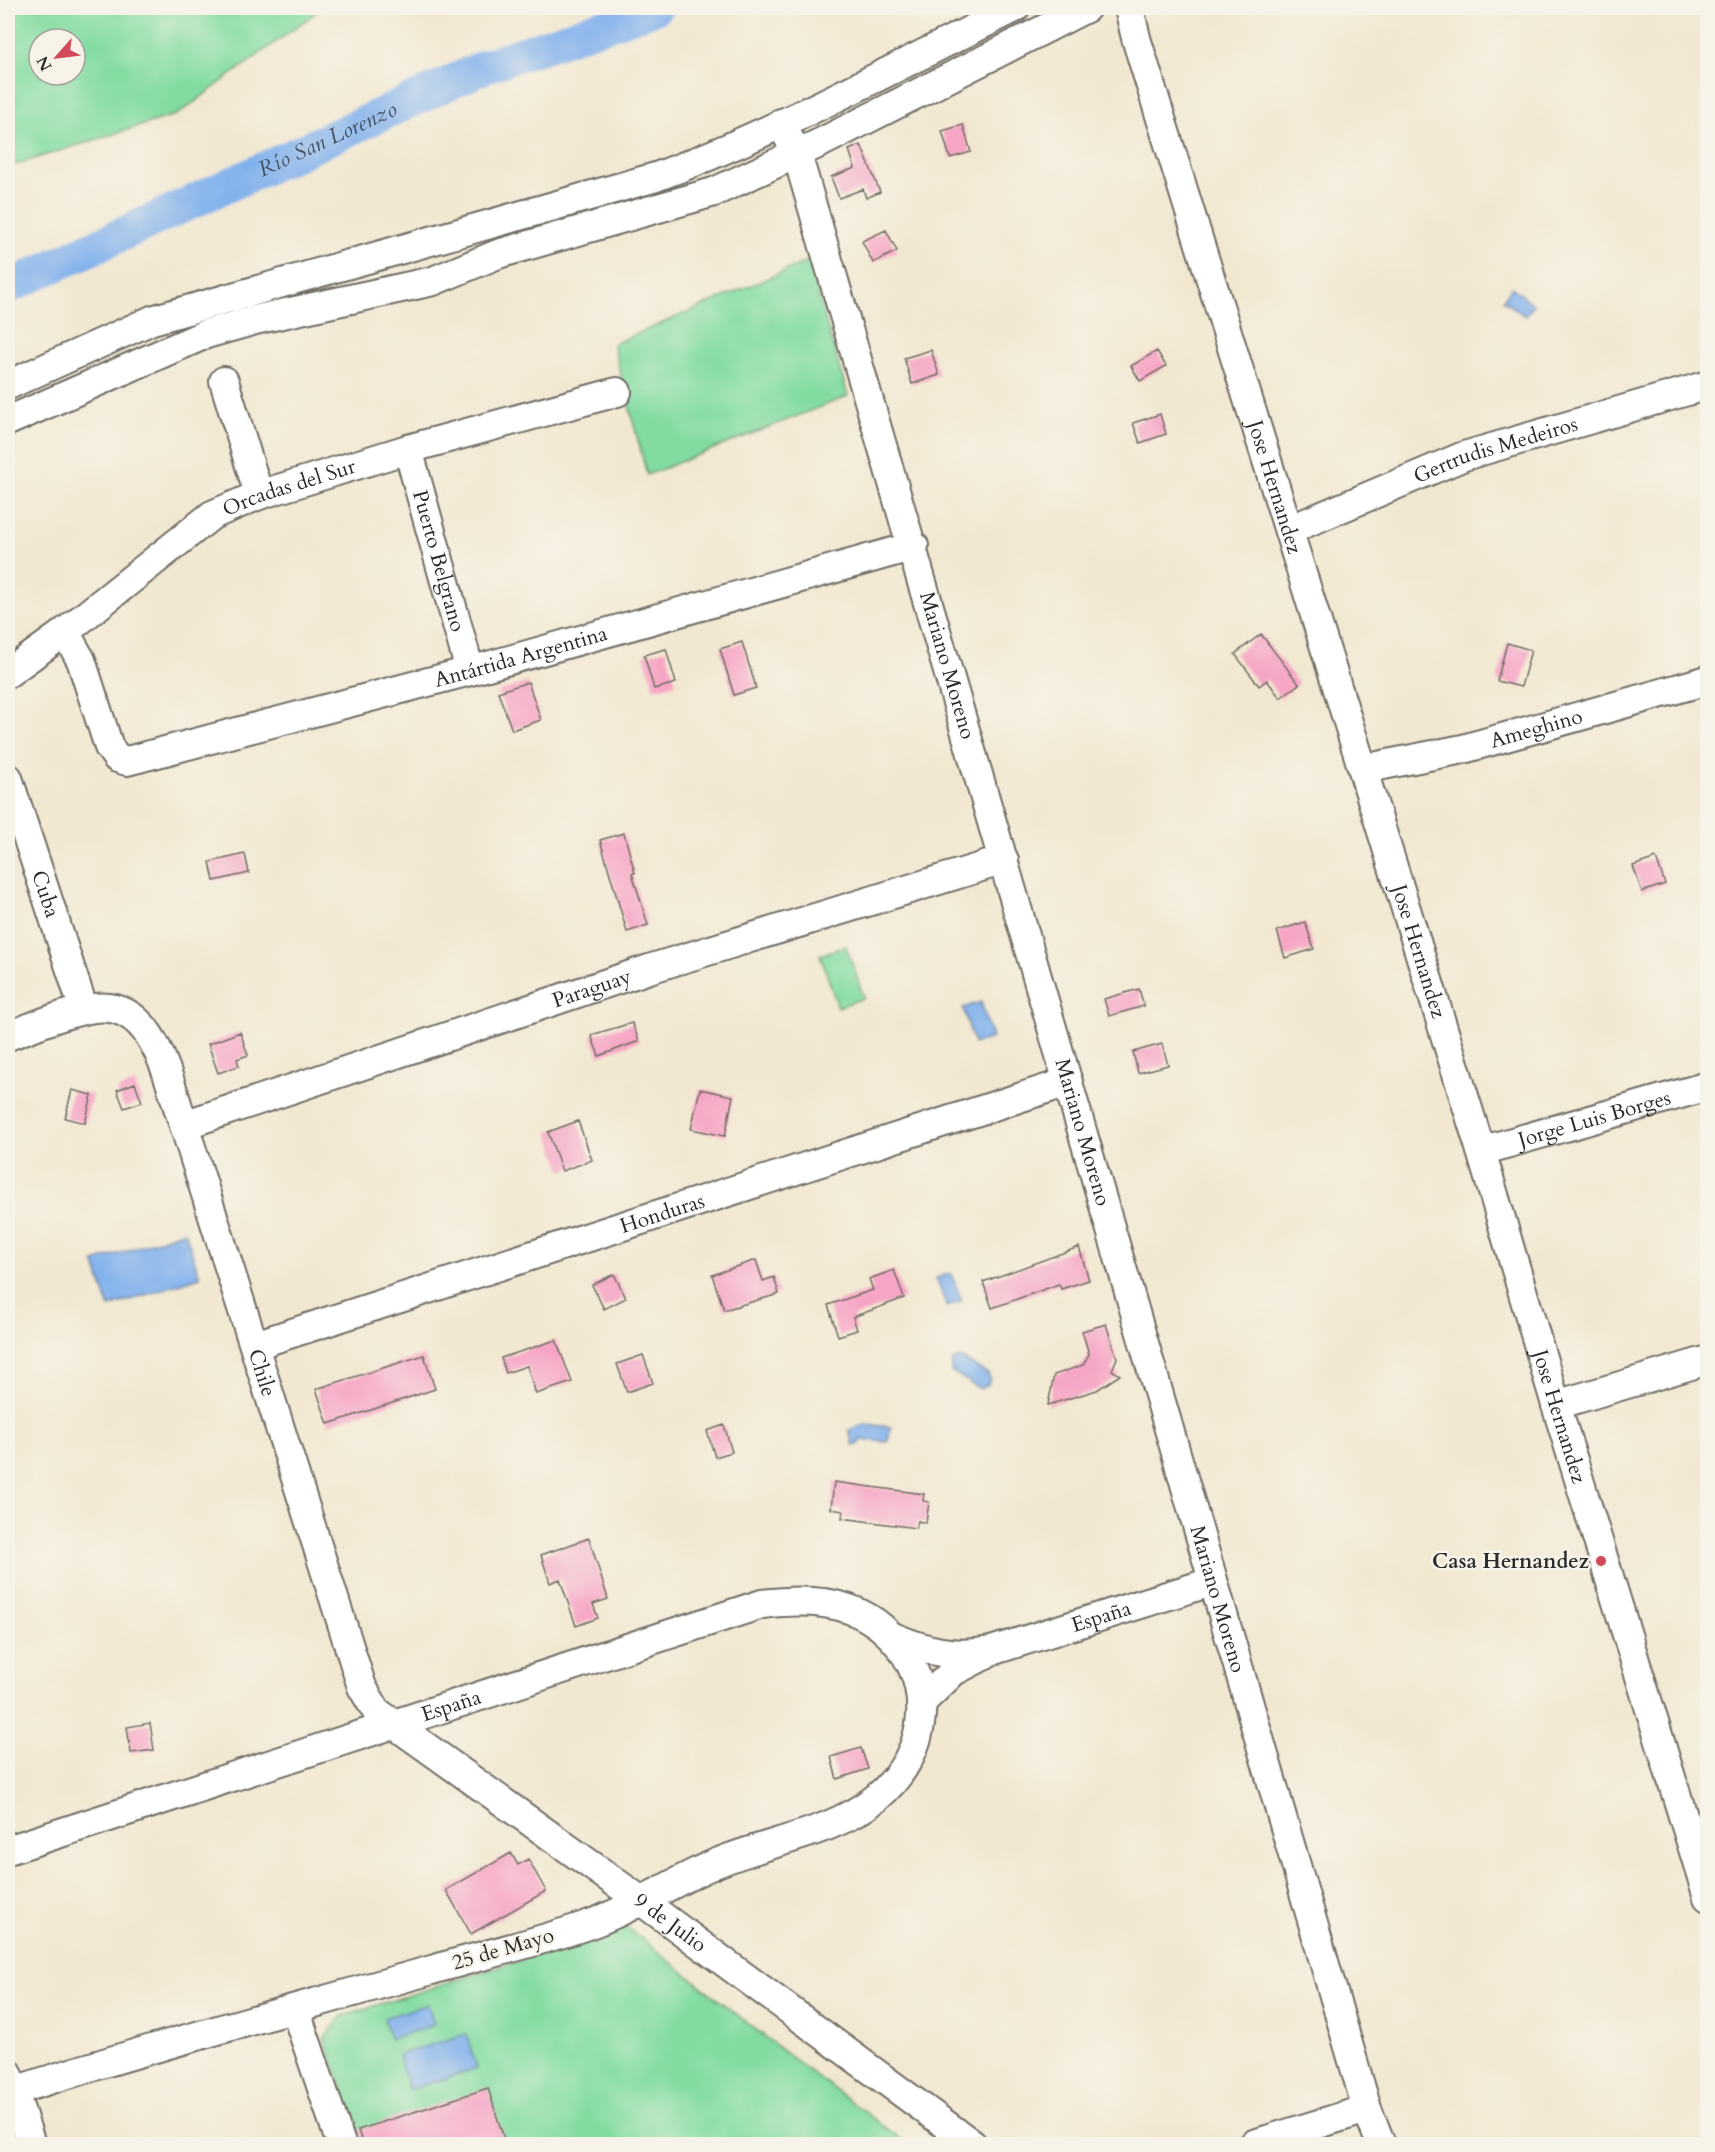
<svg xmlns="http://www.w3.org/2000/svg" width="1715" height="2152" viewBox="0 0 1715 2152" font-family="Cardo,serif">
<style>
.green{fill:#82dca2;stroke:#568466;stroke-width:1.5;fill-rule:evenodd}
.water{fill:#81b1ec;stroke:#566e8c;stroke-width:1.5}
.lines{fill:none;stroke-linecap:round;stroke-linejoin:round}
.river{stroke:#81b1ec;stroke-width:34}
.building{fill:#f6a5c5}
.minor-casing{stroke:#716d65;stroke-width:32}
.minor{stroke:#fff;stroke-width:28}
.poi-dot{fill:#d1495b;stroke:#f7f3e8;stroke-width:2}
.labels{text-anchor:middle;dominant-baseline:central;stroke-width:5;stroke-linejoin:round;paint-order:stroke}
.street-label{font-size:21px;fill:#2b2b2b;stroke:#f7f3e8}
.poi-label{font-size:21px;font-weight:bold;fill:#2b2b2b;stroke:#f7f3e8;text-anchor:end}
.water-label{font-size:22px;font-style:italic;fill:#455365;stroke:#f7f3e8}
</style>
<rect width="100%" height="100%" fill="#f7f3e8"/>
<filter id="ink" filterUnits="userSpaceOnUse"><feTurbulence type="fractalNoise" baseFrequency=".0167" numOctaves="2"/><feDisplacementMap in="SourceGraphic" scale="12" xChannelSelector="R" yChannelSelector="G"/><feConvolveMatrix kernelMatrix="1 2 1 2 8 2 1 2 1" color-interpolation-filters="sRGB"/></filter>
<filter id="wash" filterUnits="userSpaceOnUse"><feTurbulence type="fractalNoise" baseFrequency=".008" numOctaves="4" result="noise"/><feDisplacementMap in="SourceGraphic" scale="24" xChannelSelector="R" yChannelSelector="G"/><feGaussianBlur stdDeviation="1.35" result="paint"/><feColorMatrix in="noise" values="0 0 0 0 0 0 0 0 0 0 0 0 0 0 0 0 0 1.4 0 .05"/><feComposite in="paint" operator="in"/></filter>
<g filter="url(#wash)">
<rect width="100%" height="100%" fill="#f2e8d1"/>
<path class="green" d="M8,8H322L178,114L8,167ZM39,39H75V75H39Z
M808,261L848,396L647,475L613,344Z
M846,946L864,998L838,1007L820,955Z
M627,1927L788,2055L908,2144H363L324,2039L342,2016Z"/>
<path class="water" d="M1512,287L1534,305L1525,316L1503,300Z
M981,1002L992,1038L974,1044L963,1008Z
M185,1231L200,1277L109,1307L94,1262Z
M951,1273L962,1301L947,1307L936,1278Z
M961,1358L988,1374L990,1378L988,1385L981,1389C969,1385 963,1376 951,1372L952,1361Z
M865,1424L891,1427L888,1442L859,1440L860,1444L853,1446L849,1430Z
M428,2004L434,2025L390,2039L384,2018Z
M466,2034L477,2068L409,2090L398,2055Z"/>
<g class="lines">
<path class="river" id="s1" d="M8,287L486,66L655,8"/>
</g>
<g id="blocks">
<path class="building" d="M963,125L971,152L950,158L942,131Z
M861,145L880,192L866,198L863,189L839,198L831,177L855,168L849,150Z
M886,230L897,251L873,263L862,241Z
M931,350L939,375L912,384L904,358Z
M1157,351L1166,366L1140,381L1131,366Z
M1160,414L1166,434L1140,443L1133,423Z
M1261,634L1299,684L1280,698L1267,680L1259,686L1235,654Z
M742,642L756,688L734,695L720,649Z
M1507,643L1531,650L1521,687L1497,681Z
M666,649L676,683L654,689L644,655Z
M528,682L541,720L512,730L498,692Z
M624,833L635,873H632L648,925L627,932L600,840Z
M245,854L249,873L214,881L210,862Z
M1656,858L1665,884L1642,892L1633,866Z
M1305,922L1314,949L1285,958L1277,931Z
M1139,989L1144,1006L1109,1016L1104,999Z
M632,1023L639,1041L599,1056L591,1035Z
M240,1032L248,1055L237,1059L239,1066L218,1073L208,1044Z
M1162,1044L1168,1065L1138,1073L1133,1052Z
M135,1083L142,1102L124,1108L117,1090Z
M700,1089L733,1096L725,1136L691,1129Z
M72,1090L92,1095L85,1123L65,1118Z
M578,1121L592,1160L562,1171L548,1132Z
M1079,1247L1089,1280L1061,1289L1059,1284L992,1308L983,1282Z
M756,1260L763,1281L774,1277L779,1294L724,1310L712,1275Z
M894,1270L904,1298L853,1317L857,1330L838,1336L828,1305L873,1290L869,1279Z
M614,1274L626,1298L604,1309L592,1285Z
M1106,1324L1117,1358L1112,1370L1120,1375L1097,1390L1048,1405L1054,1375L1083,1365L1089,1354L1082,1331Z
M556,1340L572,1382L536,1394L527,1366L506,1373L501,1358Z
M424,1355L435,1389L328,1424L316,1389Z
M643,1355L653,1383L627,1392L617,1364Z
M724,1425L732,1452L715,1457L707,1431Z
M834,1482L924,1494L923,1501L929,1502L926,1523L918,1521L916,1528L842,1518L843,1511L831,1509Z
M589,1538L608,1599L593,1604L598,1618L576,1626L560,1579L550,1583L541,1555Z
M150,1723L154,1750L131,1753L127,1727Z
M861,1748L868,1769L837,1779L831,1757Z
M511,1853L518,1865L528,1859L546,1891L471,1934L446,1890Z
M488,2088L506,2145H363L358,2130Z"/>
</g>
</g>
<g filter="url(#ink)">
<use href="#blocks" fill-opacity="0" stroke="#716d65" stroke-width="1.5"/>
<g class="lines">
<g class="minor-casing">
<g id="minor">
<path id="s2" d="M1129,8L1136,38L1481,1151L1556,1405L1708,1897"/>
<path id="s3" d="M781,123L797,154C991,804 1175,1458 1367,2109L1381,2144"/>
<path d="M224,381L259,495"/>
<path d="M8,385L152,320L656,177C779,131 897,66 1015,8"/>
<path d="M8,421L206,334L259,319L433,281L498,254L714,192L822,142L1086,8"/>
<path id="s4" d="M408,449L470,671"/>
<path id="s5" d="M1289,530L1464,456L1708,385"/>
<path id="s6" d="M65,632L81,660L109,747L117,758L127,761L470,671L914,546"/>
<path id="s7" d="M8,673L65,632L212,515L259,495L408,449L617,392"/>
<path id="s8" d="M1363,769L1463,749L1708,680"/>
<path id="s9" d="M8,778L84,1010"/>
<path id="s10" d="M8,1036C35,1026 66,1012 95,1008C156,1001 168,1082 184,1125L362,1687L377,1712L640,1900L972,2144"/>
<path id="s11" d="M184,1125L649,969L1004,860"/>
<path id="s12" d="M1481,1151L1708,1086"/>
<path id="s13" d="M255,1345L1068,1082"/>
<path d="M1556,1405L1708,1360"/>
<path id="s14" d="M893,1637C926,1651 954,1658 991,1651L1211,1582"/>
<path d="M923,1701L954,1671L983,1656"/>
<path id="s15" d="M8,1850L762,1604C804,1599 847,1599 881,1627C939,1675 932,1753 875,1799C831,1834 770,1841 719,1862C675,1880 635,1908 590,1924C537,1943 482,1955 428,1971C288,2011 146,2048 8,2093"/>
<path d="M295,2009L341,2144"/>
<path d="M8,2073L31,2144"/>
<path d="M1254,2144L1367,2109"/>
</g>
</g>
<use href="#minor" class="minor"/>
</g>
</g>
<circle class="poi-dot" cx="1601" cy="1561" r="6"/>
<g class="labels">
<g class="street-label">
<text stroke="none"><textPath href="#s5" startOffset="222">Gertrudis Medeiros</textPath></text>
<text stroke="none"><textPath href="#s7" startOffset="340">Orcadas del Sur</textPath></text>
<text stroke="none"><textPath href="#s2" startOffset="501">Jose Hernandez</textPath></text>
<text stroke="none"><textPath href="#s4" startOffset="116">Puerto Belgrano</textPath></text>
<text stroke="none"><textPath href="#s6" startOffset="555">Antártida Argentina</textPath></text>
<text stroke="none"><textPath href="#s3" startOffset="568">Mariano Moreno</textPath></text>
<text stroke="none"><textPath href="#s8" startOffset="178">Ameghino</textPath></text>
<text stroke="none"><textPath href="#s9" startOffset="122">Cuba</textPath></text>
<text stroke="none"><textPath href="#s2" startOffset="987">Jose Hernandez</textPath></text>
<text stroke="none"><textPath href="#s11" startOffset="430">Paraguay</textPath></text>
<text stroke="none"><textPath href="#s12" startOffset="118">Jorge Luis Borges</textPath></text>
<text stroke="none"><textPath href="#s3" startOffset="1054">Mariano Moreno</textPath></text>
<text stroke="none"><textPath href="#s13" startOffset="428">Honduras</textPath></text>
<text stroke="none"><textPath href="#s10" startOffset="512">Chile</textPath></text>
<text stroke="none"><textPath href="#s2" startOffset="1473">Jose Hernandez</textPath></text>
<text stroke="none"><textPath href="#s3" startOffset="1540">Mariano Moreno</textPath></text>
<text stroke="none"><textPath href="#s14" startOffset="216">España</textPath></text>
<text stroke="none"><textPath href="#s15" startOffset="466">España</textPath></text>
<text stroke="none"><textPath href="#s10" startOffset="1232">9 de Julio</textPath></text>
<text transform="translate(503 1949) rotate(-16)">25 de Mayo</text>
</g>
<g class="poi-label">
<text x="1589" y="1561">Casa Hernandez</text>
</g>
<g class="water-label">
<text stroke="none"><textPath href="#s1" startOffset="352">Río San Lorenzo</textPath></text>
</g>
</g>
<rect width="1715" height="2152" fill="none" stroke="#f7f3e8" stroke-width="30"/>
<g transform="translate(57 57) rotate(242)"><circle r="28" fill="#f7f3e8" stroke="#a5a39c" stroke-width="1.5"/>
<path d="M0-4.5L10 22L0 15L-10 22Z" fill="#d1495b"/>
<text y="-9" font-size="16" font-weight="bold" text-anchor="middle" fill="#2b2b2b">N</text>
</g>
</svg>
